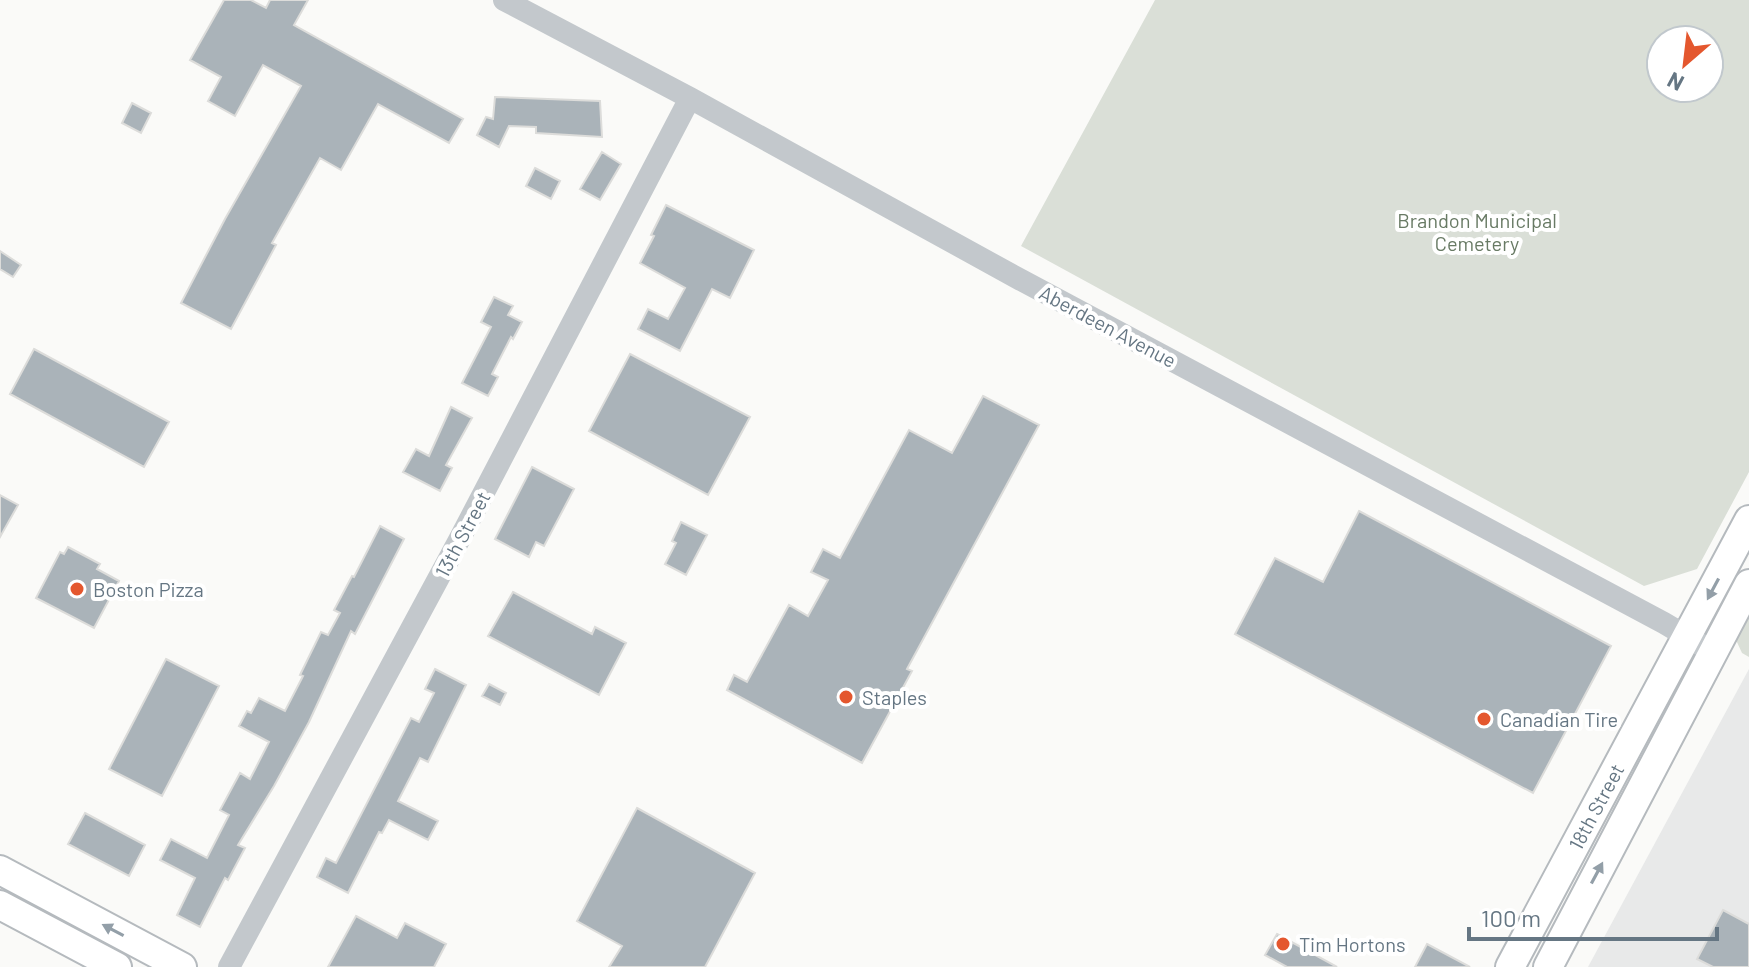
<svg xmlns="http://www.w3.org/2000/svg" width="1749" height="967" viewBox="0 0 1749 967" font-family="Barlow,sans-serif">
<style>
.built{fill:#e8e9e9}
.green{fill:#dadfd7;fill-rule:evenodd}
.building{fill:#aab3b9;stroke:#dcdcda;stroke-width:2}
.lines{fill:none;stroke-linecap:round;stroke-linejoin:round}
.major-casing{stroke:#b5babe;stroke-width:32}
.minor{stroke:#c3c8cc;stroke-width:22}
.major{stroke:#fff;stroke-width:28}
.oneway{fill:#939fa8}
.poi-dot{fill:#e4572e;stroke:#fff;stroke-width:3}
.labels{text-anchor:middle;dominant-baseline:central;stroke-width:8;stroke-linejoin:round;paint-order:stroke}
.park-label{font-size:20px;fill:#687a64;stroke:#fff}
.street-label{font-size:20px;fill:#657683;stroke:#fff}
.poi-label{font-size:20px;fill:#657683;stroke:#fff;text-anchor:start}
</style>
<rect width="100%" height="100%" fill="#fafaf8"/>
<path class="built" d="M1749,669V967H1588Z"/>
<path class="green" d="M1155,0H1749V472L1697,569L1644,586L1021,246ZM1709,40V88H1661V40Z
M1749,609V657L1742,653L1736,640Z"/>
<path class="building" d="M224,0H251L266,8L270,0H308L294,25L463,119L449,143L378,104L341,170L320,158L272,243L276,245L231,329L181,303L225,219L301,86L263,65L235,116L208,101L221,77L190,60Z
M495,97L600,101L602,137L536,133V127L509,126L499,147L477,135L486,117L493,119Z
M132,103L151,113L141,133L122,123Z
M602,152L621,164L600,200L580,189Z
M535,168L560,181L551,199L526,186Z
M666,205L754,250L730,298L712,289L680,351L638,329L648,309L668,319L685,288L640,263L654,236L651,235Z
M0,251L21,265L13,277L0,269Z
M494,297L513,306L508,315L522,322L513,339L511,337L492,374L498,377L488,396L462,383L491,327L481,322Z
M34,349L169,422L144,467L10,394Z
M630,354L750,417L708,495L589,431Z
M983,396L1039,425L907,669L912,671L862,763L727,690L734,675L747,682L789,605L808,616L828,580L811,572L823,549L840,558L909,430L952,453Z
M451,407L472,418L446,465L452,468L440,491L403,472L416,449L429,456Z
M532,467L574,489L544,546L536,542L529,557L495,539Z
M0,495L18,505L0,537Z
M1359,511L1611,646L1533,793L1235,634L1275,558L1323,582Z
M681,522L707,535L686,575L665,564L676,543L672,541Z
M380,526L404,539L355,634L351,631L309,722L274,786L238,845L245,848L228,880L225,878L200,927L177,915L195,878L160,860L171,839L207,858L229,815L220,810L240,773L250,779L269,742L239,726L247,711L251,713L259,698L285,711L303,676L300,675L321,632L328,635L340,613L334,610L352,576L354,577Z
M68,547L100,564L97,569L119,581L94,628L36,598L60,552L64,554Z
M513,592L592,634L595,627L626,643L599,695L488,636Z
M166,659L219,686L162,796L109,769Z
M435,669L466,685L428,762L420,758L398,801L438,821L428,840L389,820L382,833L379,832L348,893L317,877L326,858L336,863L411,718L419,722L434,693L425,689Z
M489,684L506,693L500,705L482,696Z
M637,808L755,873L705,967H609L622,946L577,921Z
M85,813L145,845L129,876L68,844Z
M1723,910L1749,924V967H1713L1697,959Z
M356,916L397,938L405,923L446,944L434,967H328Z
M1277,934L1337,967H1287L1265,955Z
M1427,944L1470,967H1415Z"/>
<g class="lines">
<g class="major-casing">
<g id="major">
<path d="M0,870L182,967"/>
<path d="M0,905L117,967"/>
<path id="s1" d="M1510,967L1749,520"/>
<path d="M1548,967L1749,584"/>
</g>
</g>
<path class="minor" d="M504,0L690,98L1021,280L1664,623L1713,652
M229,967L458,542L690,98"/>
<use href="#major" class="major"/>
</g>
<defs><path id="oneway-solid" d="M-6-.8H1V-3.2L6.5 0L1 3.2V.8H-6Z" transform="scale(2)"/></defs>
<g class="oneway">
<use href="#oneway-solid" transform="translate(1713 589) rotate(118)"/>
<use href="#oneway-solid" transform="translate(1597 873) rotate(-62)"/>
<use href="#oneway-solid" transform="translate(113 930) rotate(-152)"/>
</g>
<g class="poi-dot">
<circle cx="77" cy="589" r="8"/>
<circle cx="846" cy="697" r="8"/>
<circle cx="1484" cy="719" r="8"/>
<circle cx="1283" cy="944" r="8"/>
</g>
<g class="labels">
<g class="park-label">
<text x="1477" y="220">Brandon Municipal<tspan x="1477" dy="23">Cemetery</tspan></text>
</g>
<g class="street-label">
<text transform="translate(1108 326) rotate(28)">Aberdeen Avenue</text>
<text transform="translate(462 534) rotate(-62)">13th Street</text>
<text stroke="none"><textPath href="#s1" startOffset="182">18th Street</textPath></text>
</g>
<g class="poi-label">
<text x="93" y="589">Boston Pizza</text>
<text x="862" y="697">Staples</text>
<text x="1500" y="719">Canadian Tire</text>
<text x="1299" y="944">Tim Hortons</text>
</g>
</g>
<g transform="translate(1685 64) rotate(208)"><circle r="38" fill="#ffffff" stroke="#c1c8cd" stroke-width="2"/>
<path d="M0-6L14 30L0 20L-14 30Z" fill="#e4572e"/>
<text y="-12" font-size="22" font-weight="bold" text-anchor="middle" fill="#657683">N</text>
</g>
<path d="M1469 927v12h248v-12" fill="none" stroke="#657683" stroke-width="4"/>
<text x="1481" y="927" font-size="24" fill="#657683" stroke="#ffffff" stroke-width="6" paint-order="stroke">100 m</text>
</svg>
